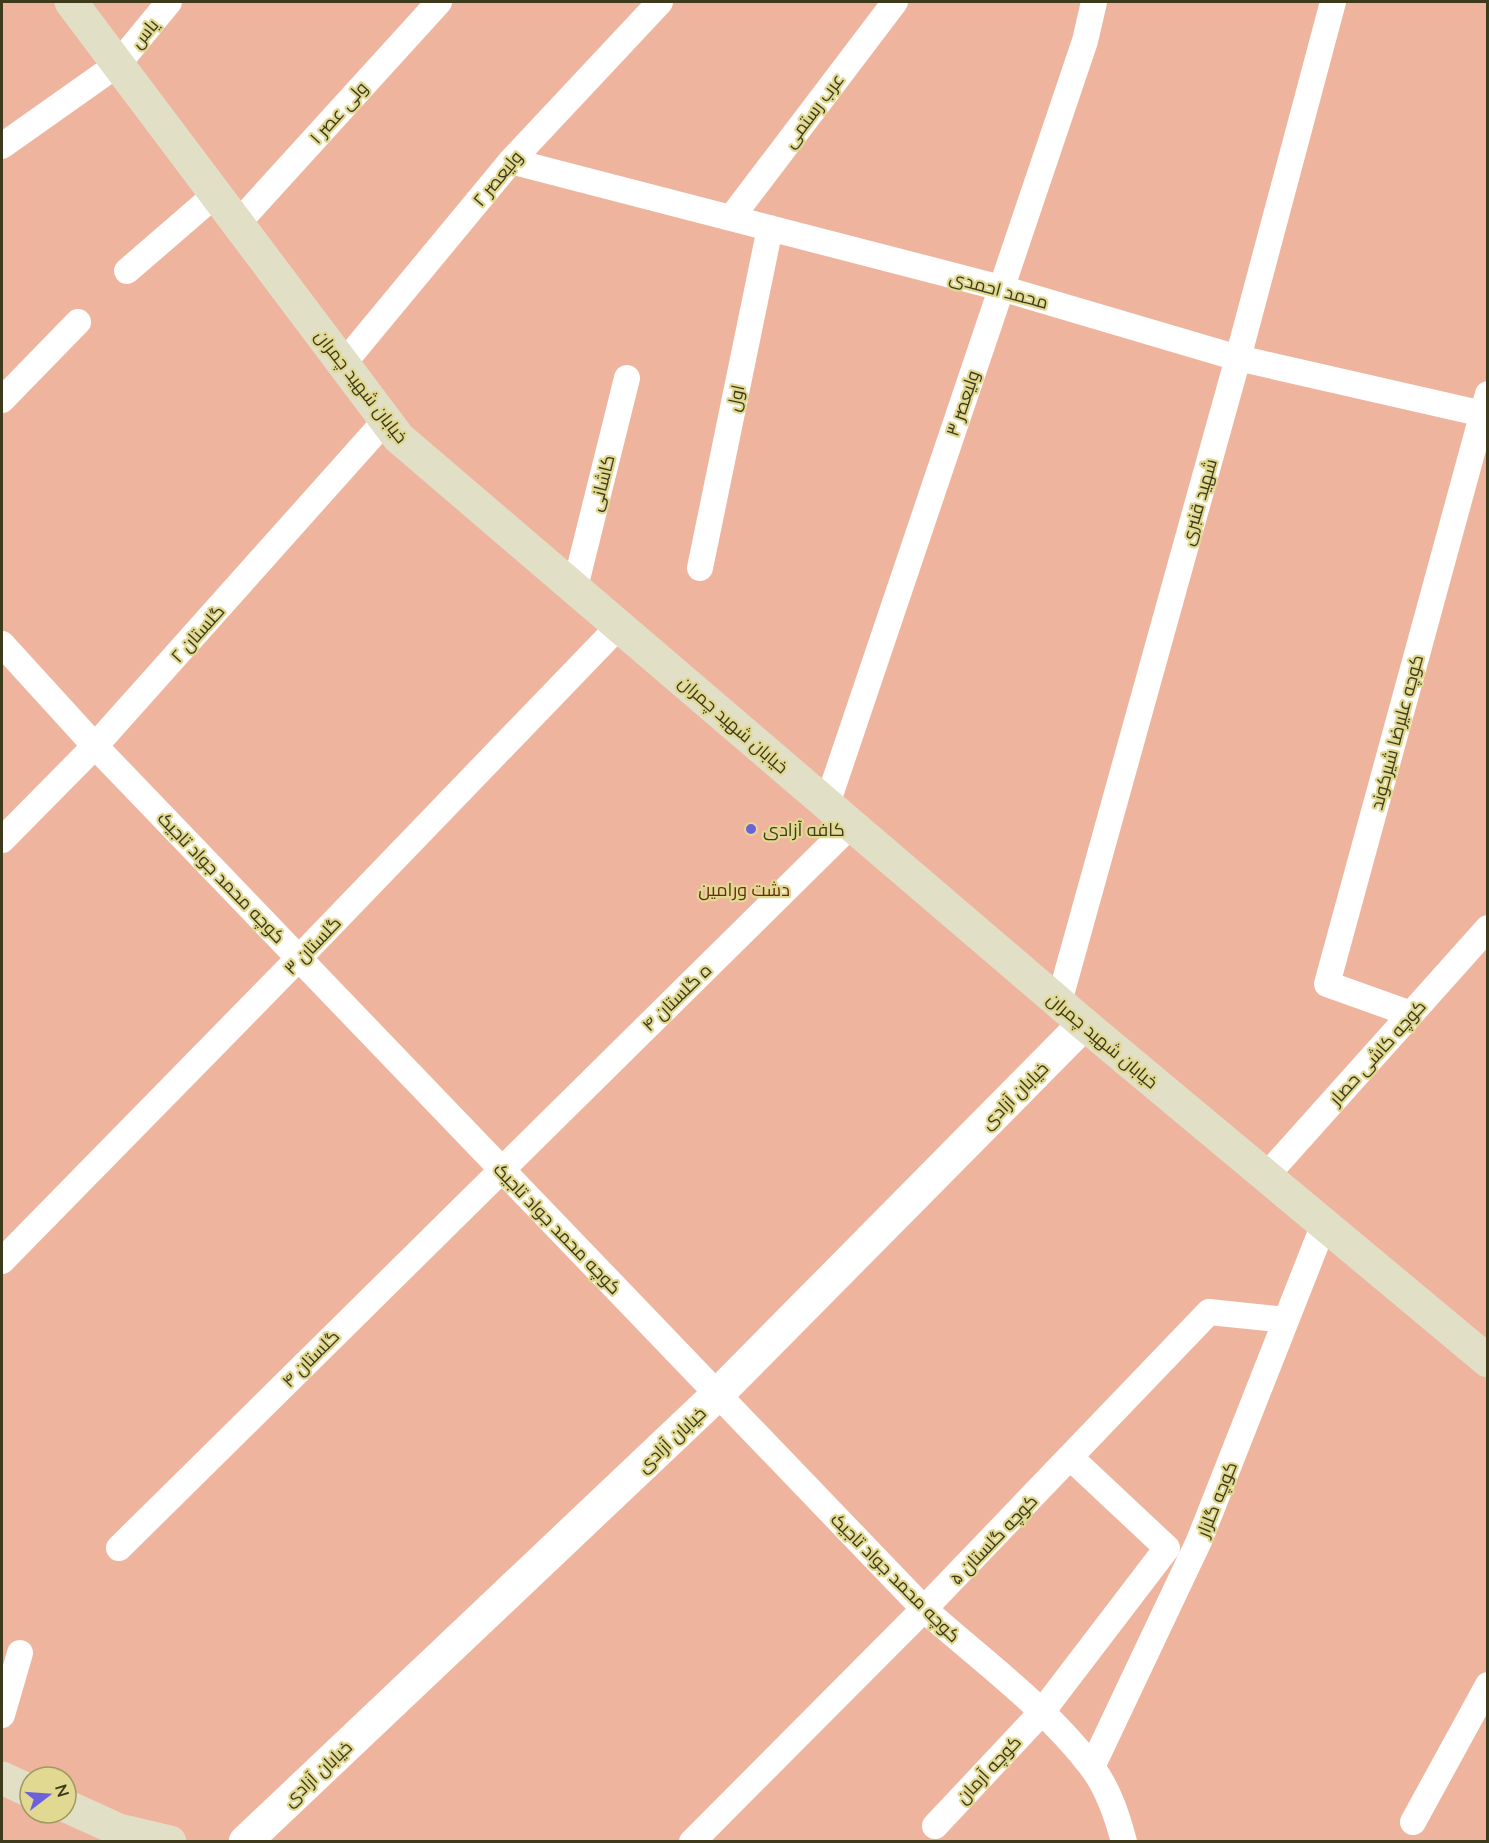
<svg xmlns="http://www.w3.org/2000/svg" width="1489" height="1843" viewBox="0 0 1489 1843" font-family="Lato,Cairo,sans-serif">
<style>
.green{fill:#efb49d;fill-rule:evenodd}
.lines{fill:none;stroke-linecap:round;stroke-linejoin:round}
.minor{stroke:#fff;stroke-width:26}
.tertiary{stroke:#fff;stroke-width:33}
.secondary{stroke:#e2dfc7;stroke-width:33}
.poi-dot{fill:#6b62db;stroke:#e1d991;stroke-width:2}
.labels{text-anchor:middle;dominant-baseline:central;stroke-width:4.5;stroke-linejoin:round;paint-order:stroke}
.street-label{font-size:18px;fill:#3d3a1c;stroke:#e1d991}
.poi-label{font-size:18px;fill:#3d3a1c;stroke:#e1d991;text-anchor:start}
.park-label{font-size:18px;fill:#692b0f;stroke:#e1d991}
</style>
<rect width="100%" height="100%" fill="#e1d991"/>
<path class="green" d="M2,2H1487V1841L2,1842ZM30,1777H66V1813H30Z"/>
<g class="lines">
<path class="minor" d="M2,146L118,64L169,2
M511,161L1001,288L1238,358L1488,415
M731,218L895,2
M238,223L439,2
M127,271L216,194
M343,364L511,161L660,2
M2,400L78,322
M700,568L770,228
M575,587L627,378
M2,644L95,746L924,1609C980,1659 1045,1706 1091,1766C1108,1788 1117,1815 1124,1842
M827,804L1085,41L1094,2
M2,840L95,746L386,420
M1059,1002L1238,358L1333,2
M1411,1014L1327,984L1488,394
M1266,1176L1488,928
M2,1261L299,958L619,626
M119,1548L851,825
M2,1715L20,1653
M1092,1767L1199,1541L1324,1224
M1413,1822L1488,1685
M935,1826L1041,1713L1167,1548L1071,1458
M692,1842L924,1609L1209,1312L1286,1320"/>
<path class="tertiary" d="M245,1842L718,1394L1084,1024"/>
<path class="secondary" d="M71,2L399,438L1084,1024L1488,1361
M2,1778L30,1791
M66,1806L119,1830L170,1842"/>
</g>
<circle class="poi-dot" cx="751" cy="829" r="6"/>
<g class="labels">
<g class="street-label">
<text transform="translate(144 33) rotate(-50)">یاس</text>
<text transform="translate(813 110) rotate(-53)">عرب رستمی</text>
<text transform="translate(338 112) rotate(-48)">ولی عصر ۱</text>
<text transform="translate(497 178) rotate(-50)">ولیعصر ۲</text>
<text transform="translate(999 289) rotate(15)">محمد احمدی</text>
<text transform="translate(362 386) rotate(52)">خیابان شهید چمران</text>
<text transform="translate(735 398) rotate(-78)">اول</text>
<text transform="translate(962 403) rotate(-71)">ولیعصر ۳</text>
<text transform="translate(601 483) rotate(-76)">کاشانی</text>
<text transform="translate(1198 502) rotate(-74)">شهید قنبری</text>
<text transform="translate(197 633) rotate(-48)">گلستان ۲</text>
<text transform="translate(734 724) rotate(41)">خیابان شهید چمران</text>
<text transform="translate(1396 732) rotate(-75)">کوچه علیرضا شیرکوند</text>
<text transform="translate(222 877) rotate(46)">کوچه محمد جواد تاجیک</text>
<text transform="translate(312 945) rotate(-46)">گلستان ۳</text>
<text transform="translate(676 997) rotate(-44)">ه گلستان ۴</text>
<text transform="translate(1103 1040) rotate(40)">خیابان شهید چمران</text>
<text transform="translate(1377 1052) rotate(-48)">کوچه کاشی حصار</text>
<text transform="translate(1014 1095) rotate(-45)">خیابان آزادی</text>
<text transform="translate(558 1228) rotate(46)">کوچه محمد جواد تاجیک</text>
<text transform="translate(310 1358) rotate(-45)">گلستان ۴</text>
<text transform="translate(671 1439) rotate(-43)">خیابان آزادی</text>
<text transform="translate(1216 1499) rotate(-68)">کوچه گلزار</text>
<text transform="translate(993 1539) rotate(-46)">کوچه گلستان ۵</text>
<text transform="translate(896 1577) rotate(45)">کوچه محمد جواد تاجیک</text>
<text transform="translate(988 1769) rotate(-47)">کوچه آرمان</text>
<text transform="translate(317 1773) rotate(-43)">خیابان آزادی</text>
</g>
<g class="poi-label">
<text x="763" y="829">کافه آزادی</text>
</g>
<g class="park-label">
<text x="744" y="889">دشت ورامین</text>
</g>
</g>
<rect width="1489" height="1843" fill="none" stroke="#3d3a1c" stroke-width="6"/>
<g transform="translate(48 1795) rotate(73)"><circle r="28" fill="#e1d991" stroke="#9f9962" stroke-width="1.5"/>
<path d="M0-4.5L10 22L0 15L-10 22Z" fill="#6b62db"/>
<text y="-9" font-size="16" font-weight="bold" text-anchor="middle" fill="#3d3a1c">N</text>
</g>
</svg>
